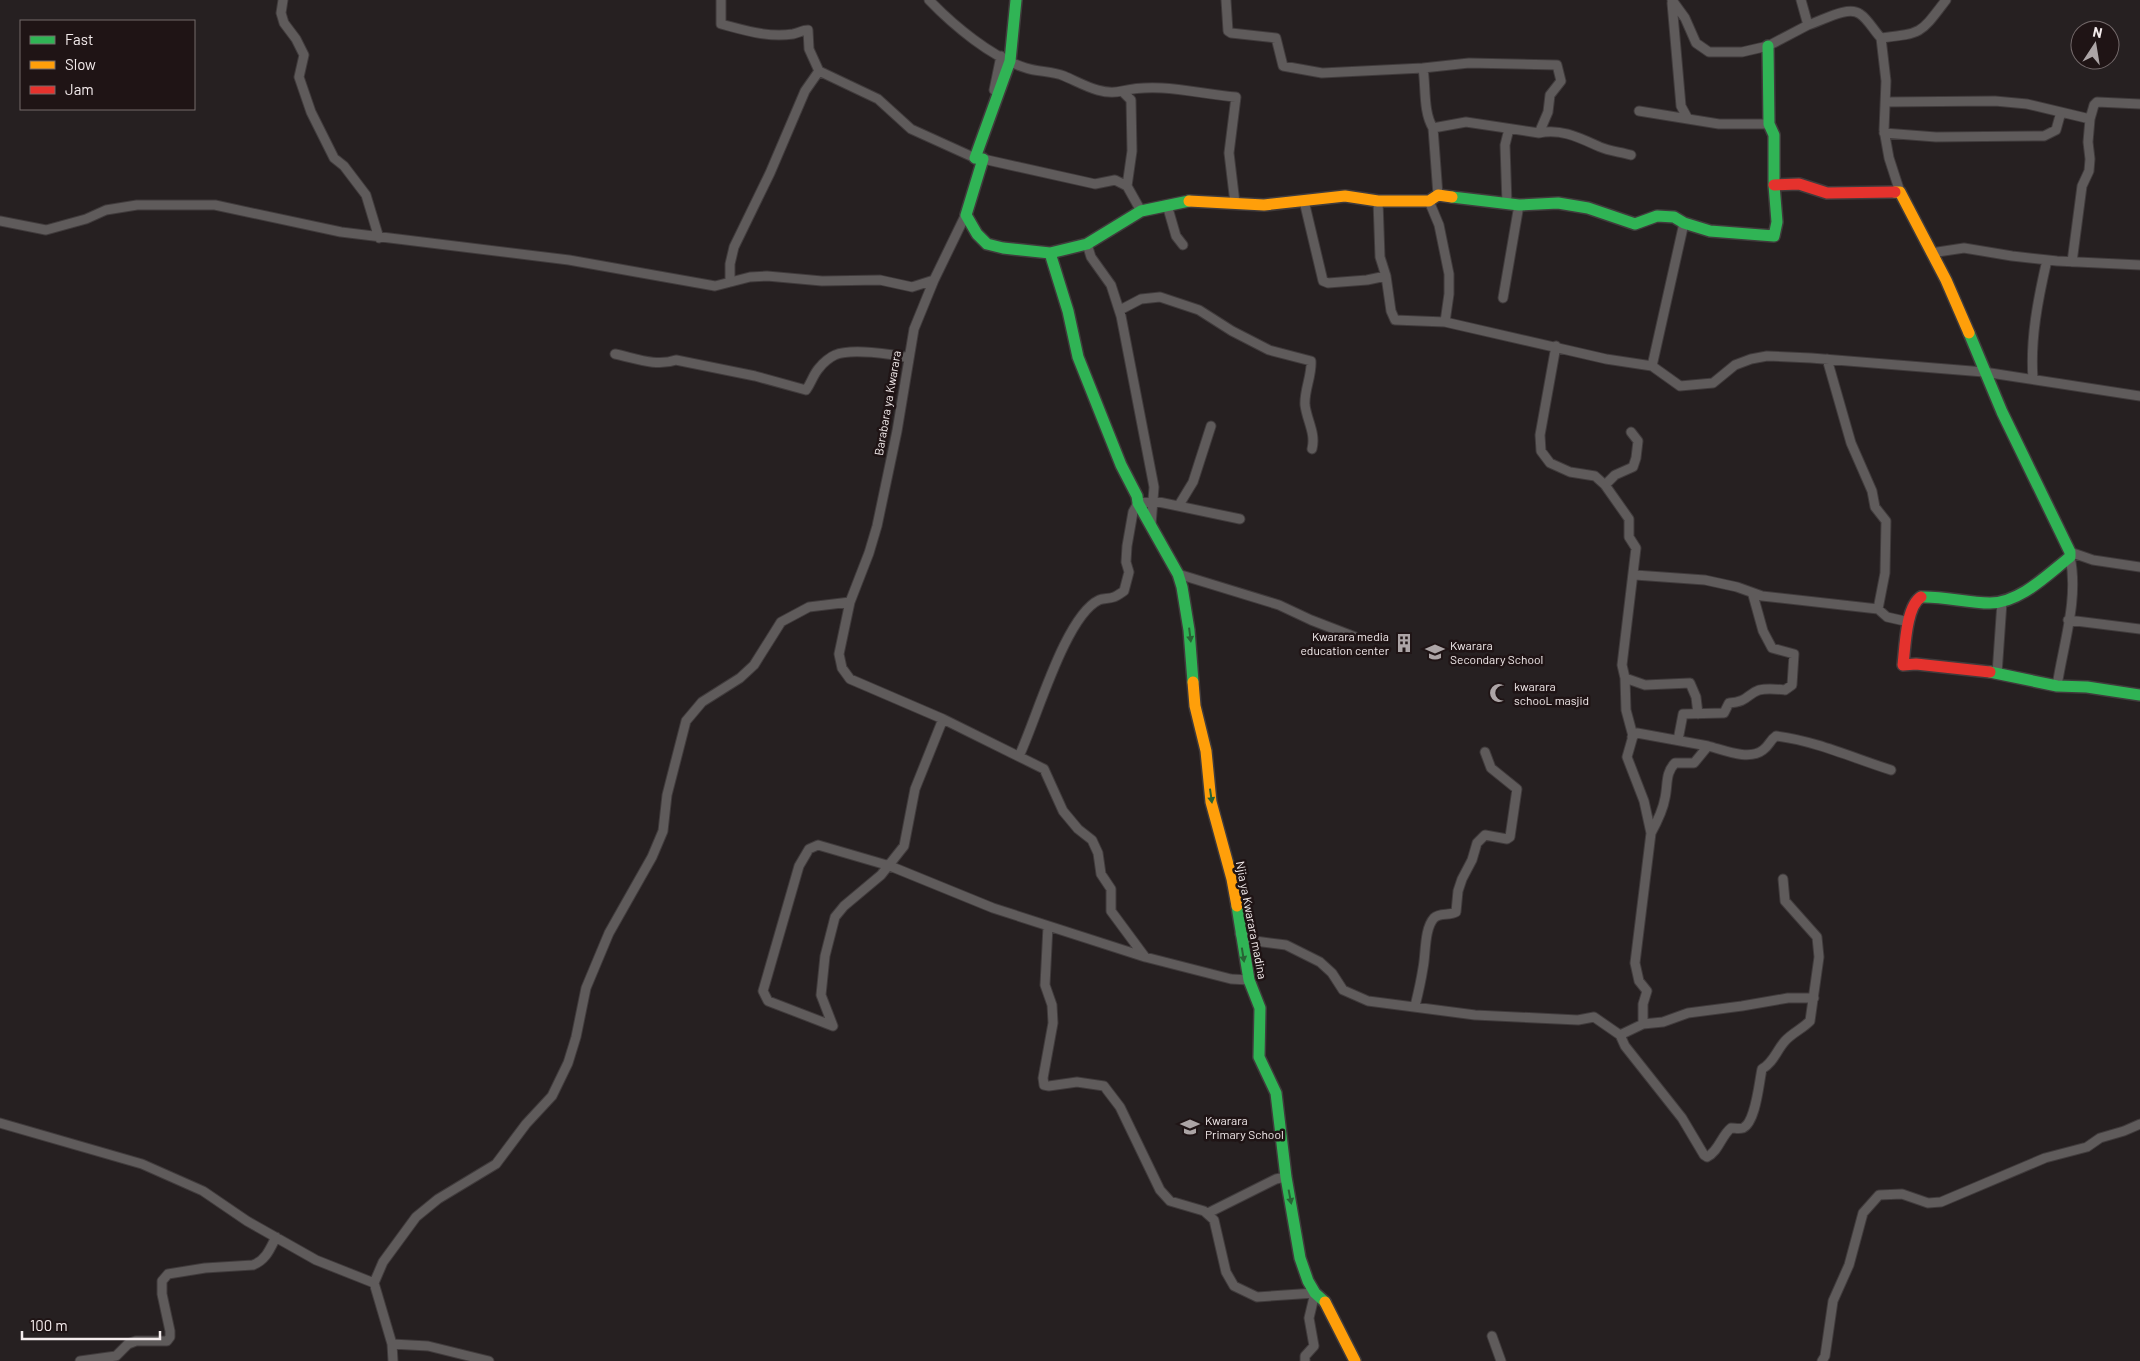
<svg xmlns="http://www.w3.org/2000/svg" width="2140" height="1361" viewBox="0 0 2140 1361" font-family="Barlow,sans-serif">
<style>
.lines{fill:none;stroke-linecap:round;stroke-linejoin:round}
.street-casing{stroke:#403b3c;stroke-width:11}
.fast-casing{stroke:#403b3c;stroke-width:14}
.slow-casing{stroke:#403b3c;stroke-width:14}
.jam-casing{stroke:#403b3c;stroke-width:14}
.street{stroke:#5f5b5b;stroke-width:9}
.fast{stroke:#30b455;stroke-width:11}
.slow{stroke:#ff9f0a;stroke-width:11}
.jam{stroke:#e5322d;stroke-width:11}
.oneway{fill:#286435}
.labels{text-anchor:middle;dominant-baseline:central;stroke-width:5;stroke-linejoin:round;paint-order:stroke}
.street-label{font-size:12px;fill:#f4eced;stroke:#1f1415}
.poi-label{font-size:12px;fill:#f4eced;stroke:#1f1415;text-anchor:start}
</style>
<rect width="100%" height="100%" fill="#262021"/>
<g class="lines">
<g class="street-casing">
<path id="street" d="M283,0L281,13L284,23L296,39L304,55L299,77L311,112L334,158L344,166L366,195L379,238
M721,0V24C744,30 768,38 793,34C798,33 803,30 808,30L809,49L819,71L878,99L911,129L975,158
M929,0C953,25 992,58 1026,68C1038,72 1052,71 1064,76C1083,84 1101,96 1122,91L1131,100L1132,151L1127,186L1141,211
M1226,0L1228,31L1231,33L1276,38L1283,66L1322,73L1423,68C1426,87 1423,112 1433,128L1438,195
M1672,0L1685,18L1696,43L1709,52H1742L1768,46L1808,25
M1801,0L1808,25C1822,21 1848,5 1860,14C1868,19 1874,31 1881,38
M1672,3L1681,106L1688,119
M1423,68L1469,63L1557,65L1561,81L1550,95L1548,112L1539,133
M994,90L1001,56
M1122,91C1160,82 1198,94 1236,97L1229,153L1235,203
M1886,102L1995,101L2027,104L2090,119L2094,105L2097,102L2140,104
M1639,111L1719,124H1769
M1433,128L1466,122L1539,133C1561,128 1580,138 1600,147C1609,151 1621,152 1631,155
M1884,133L1936,137L2044,136L2056,130L2061,112
M983,159L1095,184L1115,180L1127,186
M1900,192L1889,158L1884,130L1886,81L1881,38C1923,33 1920,34 1946,0
M1304,201L1323,281L1328,283L1367,280L1386,276
M1378,201L1380,257L1386,276L1391,311L1395,320L1445,322L1606,359L1652,366L1680,386L1713,383L1735,365L1751,359L1767,356L1811,358L1984,372L2140,396
M1429,201L1439,225L1449,274V294L1445,322
M1507,204L1505,145L1509,129
M1167,205L1176,236L1183,245
M967,212L934,280L914,329L897,431L877,526L869,553L850,602L839,654L842,668L850,679L943,719L1044,769L1063,811L1078,829L1092,840L1098,853L1101,874L1111,889V911L1145,957
M0,221L46,230L86,219L106,210L137,205H215L341,232L569,260L715,286L750,277L767,276L822,281L880,280L912,287L934,280
M1087,244L1091,257L1111,285L1121,316L1154,487L1151,525
M1931,253L1964,248L2012,256L2057,261L2140,265
M2072,262L2082,186L2089,171L2090,159L2088,142L2090,119
M730,282V264L734,247L770,173L805,91L819,71
M1503,298L1519,205
M1120,310L1141,299L1160,297L1199,310L1232,331L1269,350L1311,361C1312,376 1304,390 1305,405C1307,421 1316,433 1312,449
M1556,346L1540,435L1541,451L1550,463L1570,472L1595,476L1605,485L1629,519V537L1636,548L1622,665L1625,678L1626,710L1633,736L1627,757L1644,801L1651,833L1635,963L1639,981L1647,991L1643,1004V1024
M615,354C635,358 656,367 676,360L755,376L806,390C812,382 813,374 820,367C823,363 830,357 835,355C851,348 892,354 909,358
M1827,359L1851,443L1872,491L1875,507L1886,521L1885,573L1878,609
M1652,366L1684,223
M2033,379C2030,339 2038,299 2047,260
M1605,485L1615,475L1633,467L1636,458L1638,441L1631,432
M1179,505L1193,482L1211,426
M2070,552L2093,560L2140,567
M1178,574L1279,605L1311,620L1355,637
M1635,575L1705,580L1737,587L1762,596L1878,609L1887,617L1909,622
M2068,620L2140,629
M1997,674L2002,602
M1625,678L1645,685L1690,683L1696,697L1698,714
M2057,686C2063,645 2079,599 2070,557
M1632,737L1637,733L1708,746
M1678,740L1683,714L1724,713L1729,703C1748,702 1747,694 1759,690C1768,688 1776,689 1785,690L1792,685L1794,654L1772,648L1763,631L1753,595
M1019,756C1036,721 1065,616 1099,600C1103,598 1109,599 1114,597C1117,596 1121,593 1124,591L1129,572L1126,562L1127,546L1133,512L1138,503L1154,501L1240,519
M1651,833C1657,822 1663,810 1665,798C1668,785 1665,773 1675,763H1694L1708,746C1724,750 1749,761 1763,750C1769,746 1770,740 1776,736C1816,741 1853,758 1891,770
M1048,926L1045,985L1052,1005L1053,1023L1043,1078L1044,1085L1049,1086L1077,1082L1104,1086L1120,1107L1160,1190L1170,1201L1204,1211L1214,1220L1226,1272L1234,1286L1257,1297L1315,1293L1309,1318L1314,1346L1305,1356V1361
M1240,934L1255,941L1286,945L1320,962L1332,973L1343,990L1368,1001L1475,1015L1578,1020L1594,1017L1620,1035L1625,1046L1682,1118L1704,1155L1707,1157C1719,1151 1721,1136 1731,1128C1735,1128 1739,1129 1743,1128C1756,1122 1759,1082 1762,1069C1774,1062 1776,1051 1785,1041C1792,1033 1802,1029 1810,1021L1819,957L1817,937L1785,901L1783,879
M1415,1006C1418,994 1421,981 1423,968C1426,954 1424,929 1434,918C1440,912 1449,916 1456,912L1458,891L1462,879L1472,860L1477,843L1485,835L1507,839L1510,837L1517,789L1491,768L1485,752
M833,1026L768,1001L763,991L799,866L809,849L818,845L890,866L993,908L1145,957L1231,979L1249,980
M833,1026L821,995L825,956L835,917L844,906L881,875L904,846L915,789L943,719
M1620,1035L1643,1024L1663,1022L1688,1013L1742,1006L1788,998H1814
M0,1123L142,1164L203,1191L247,1221L316,1260L374,1283
M1208,1213L1276,1179L1286,1177
M1492,1336L1501,1361
M392,1344L428,1346L489,1361
M80,1361L116,1356L128,1344L136,1341H167L170,1337V1331L162,1294V1281L168,1274L205,1268L253,1265C266,1260 270,1249 276,1237
M393,1361L392,1344L374,1283L383,1262L416,1217L438,1199L496,1164L526,1124L552,1096L568,1063L576,1037L586,988L609,933L652,857L663,831L667,795L686,721L702,702L740,678L754,665L781,622L809,607L850,602
M1822,1361L1825,1356L1833,1301L1849,1265L1863,1213L1879,1195L1902,1194L1928,1203L1941,1202L2045,1158L2087,1147L2100,1138L2124,1131L2140,1124"/>
</g>
<g class="fast-casing">
<path id="fast" d="M1016,0L1010,61L975,158L983,159L966,215L977,234L987,244L1003,248L1050,253L1087,244L1141,211L1189,201
M1452,197L1519,205L1558,203L1588,208L1635,224L1657,216L1674,217L1684,223L1710,231L1774,236L1777,222L1774,185V135L1769,124L1768,46
M1050,253L1068,311L1078,357L1121,465L1137,496L1138,503L1178,574L1182,587L1189,630L1193,682
M1921,597C1944,596 1967,603 1990,603C2020,603 2048,574 2070,557V552L2002,412L1969,333
M1990,672L2057,686L2087,687L2140,695
M1237,906L1249,980L1260,1008L1259,1057L1276,1093L1286,1177L1300,1258L1308,1281L1315,1293L1325,1302"/>
</g>
<g class="slow-casing">
<path id="slow" d="M1895,192H1900L1946,280L1969,333
M1189,201L1264,205L1345,196L1378,201H1429L1438,195L1452,197
M1193,682L1195,706L1206,751L1211,802L1232,879L1237,906
M1325,1302L1355,1361"/>
</g>
<g class="jam-casing">
<path id="jam" d="M1774,185L1799,184L1827,193L1895,192
M1921,597C1906,606 1905,648 1903,665L1916,664L1990,672"/>
</g>
<use href="#street" class="street"/>
<use href="#fast" class="fast"/>
<use href="#slow" class="slow"/>
<use href="#jam" class="jam"/>
</g>
<defs><path id="oneway-solid" d="M-6-.8H1V-3.2L6.5 0L1 3.2V.8H-6Z" transform="scale(1.25)"/></defs>
<g class="oneway">
<use href="#oneway-solid" transform="translate(1190 635) rotate(83)"/>
<use href="#oneway-solid" transform="translate(1211 796) rotate(82)"/>
<use href="#oneway-solid" transform="translate(1243 955) rotate(81)"/>
<use href="#oneway-solid" transform="translate(1290 1197) rotate(79)"/>
</g>
<defs>
<g id="building-bare" transform="scale(1.5)"><path d="M-4-6H4V6H1V3H-1V6H-4ZM-2.5-4.3h1.7v1.8h-1.7ZM.8-4.3h1.7v1.8H.8ZM-2.5-1h1.7V.8h-1.7ZM.8-1h1.7V.8H.8Z" fill="#aca5a6" stroke="#1f1415" stroke-width="2.5" paint-order="stroke"/></g>
<g id="school-bare" transform="scale(1.5)"><path d="M0-5L7-2L0 1L-7-2ZM-4 1L0 2.5L4 1V4Q0 6-4 4Z" fill="#aca5a6" stroke="#1f1415" stroke-width="2.5" paint-order="stroke"/></g>
<g id="mosque-bare" transform="scale(1.5)"><path d="M3.5-4.9A6 6 0 1 0 3.5 4.9A5 5 0 1 1 3.5-4.9Z" fill="#aca5a6" stroke="#1f1415" stroke-width="2.5" paint-order="stroke"/></g>
</defs>
<g fill-rule="evenodd">
<use href="#building-bare" x="1404" y="643"/>
<use href="#school-bare" x="1435" y="652"/>
<use href="#mosque-bare" x="1499" y="693"/>
<use href="#school-bare" x="1190" y="1127"/>
</g>
<g class="labels">
<g class="street-label">
<text transform="translate(887 403) rotate(-80)">Barabara ya Kwarara</text>
<text transform="translate(1252 920) rotate(79)">Njia ya Kwarara madina</text>
</g>
<g class="poi-label">
<text x="1389" y="636" text-anchor="end">Kwarara media<tspan x="1389" dy="14">education center</tspan></text>
<text x="1450" y="645">Kwarara<tspan x="1450" dy="14">Secondary School</tspan></text>
<text x="1514" y="686">kwarara<tspan x="1514" dy="14">schooL masjid</tspan></text>
<text x="1205" y="1120">Kwarara<tspan x="1205" dy="14">Primary School</tspan></text>
</g>
</g>
<rect x="20" y="20" width="175" height="90" fill="#1f1415" stroke="#746a6b"/>
<rect x="30" y="36" width="25" height="8" fill="#30b455" stroke="#746a6b"/>
<text x="65" y="45" font-size="15" fill="#f4eced">Fast</text>
<rect x="30" y="61" width="25" height="8" fill="#ff9f0a" stroke="#746a6b"/>
<text x="65" y="70" font-size="15" fill="#f4eced">Slow</text>
<rect x="30" y="86" width="25" height="8" fill="#e5322d" stroke="#746a6b"/>
<text x="65" y="95" font-size="15" fill="#f4eced">Jam</text>
<g transform="translate(2095 45) rotate(12)"><circle r="24" fill="#1f1415" stroke="#746a6b"/>
<path d="M0-4L9 19L0 12L-9 19Z" fill="#aca5a6"/>
<text y="-8" font-size="14" font-weight="bold" text-anchor="middle" fill="#f4eced">N</text>
</g>
<path d="M22 1331v8h138v-8" fill="none" stroke="#f4eced" stroke-width="2.5"/>
<text x="30" y="1331" font-size="15" fill="#f4eced" stroke="#1f1415" stroke-width="4" paint-order="stroke">100 m</text>
</svg>
